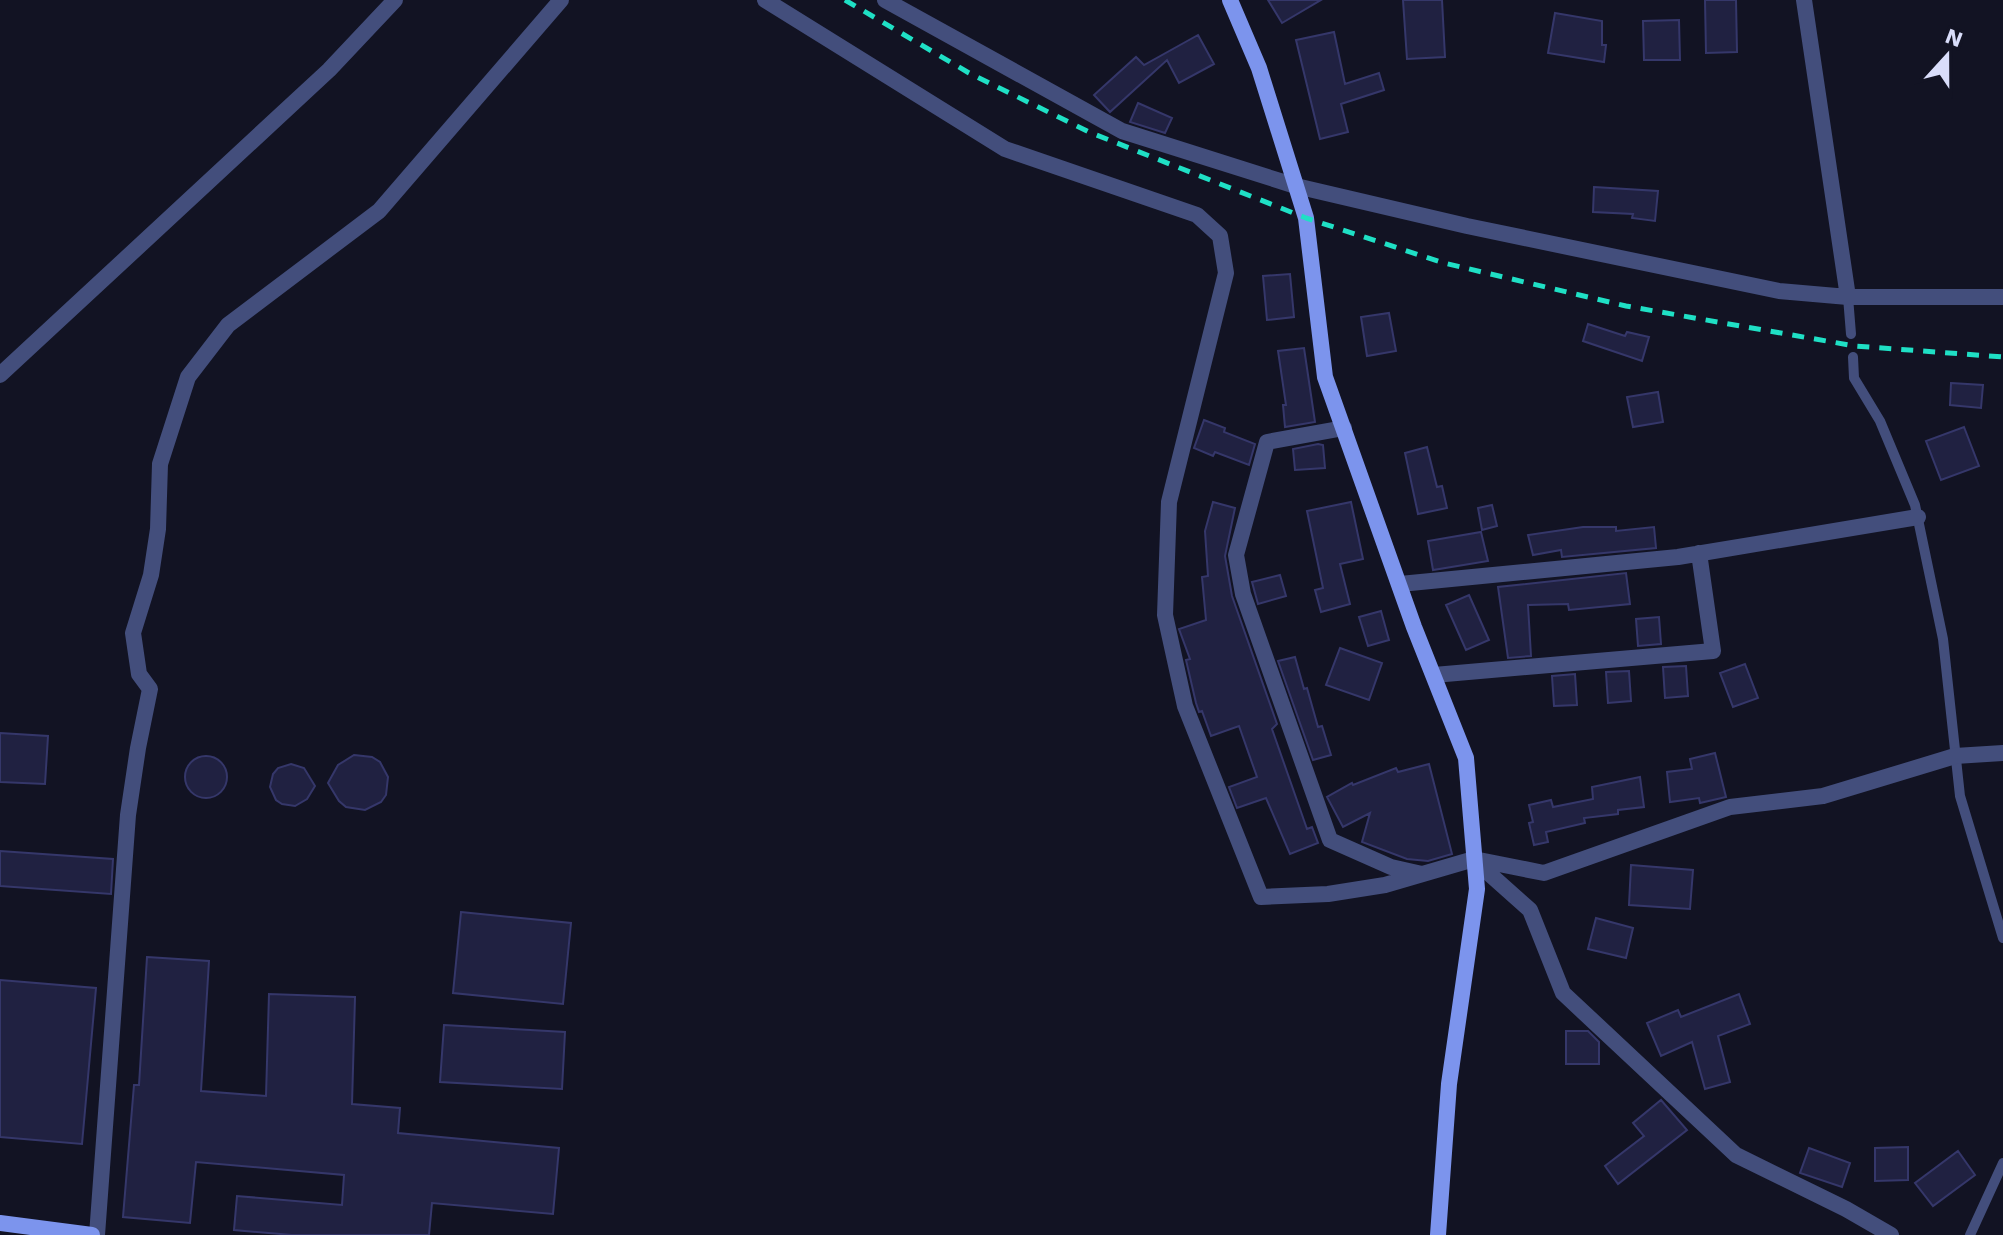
<svg xmlns="http://www.w3.org/2000/svg" width="2003" height="1235" viewBox="0 0 2003 1235" font-family="'Work Sans',sans-serif">
<style>
.building{fill:#202141;stroke:#35376a;stroke-width:2}
.lines{fill:none;stroke-linecap:round;stroke-linejoin:round}
.lane{stroke:#434e7c;stroke-width:10}
.street{stroke:#434e7c;stroke-width:16}
.secondary{stroke:#7c94ed;stroke-width:16}
.rail{stroke:#1fe0c5;stroke-width:5;stroke-dasharray:12 10;stroke-linecap:butt}
</style>
<rect width="100%" height="100%" fill="#121323"/>
<path class="building" d="M1268,0H1321L1282,23Z
M1403,0H1442L1445,57L1407,59Z
M1705,0H1736L1737,52L1706,53Z
M1555,13L1602,21V45H1606L1604,62L1548,53Z
M1679,20L1680,60H1644L1643,21Z
M1334,32L1345,84L1379,73L1384,90L1341,104L1348,132L1320,139L1296,40Z
M1198,35L1214,64L1179,83L1167,60L1110,112L1094,95L1136,57L1144,65Z
M1138,103L1172,118L1165,133L1130,122Z
M1594,187L1658,191L1655,221L1632,218L1633,214L1593,212Z
M1290,274L1294,317L1267,320L1263,276Z
M1389,313L1396,351L1367,356L1361,317Z
M1588,324L1625,336L1627,332L1649,337L1642,361L1583,341Z
M1304,348L1315,422L1285,427L1283,405H1286L1278,351Z
M1951,383L1983,385L1981,408L1950,405Z
M1658,392L1663,422L1633,427L1627,397Z
M1204,420L1225,428L1224,432L1255,444L1249,465L1215,452L1213,456L1194,448Z
M1964,427L1979,466L1941,480L1926,441Z
M1318,444L1323,445L1325,468L1295,470L1293,449Z
M1427,447L1437,487L1442,486L1447,508L1418,514L1405,453Z
M1213,502L1235,508L1225,556L1232,596L1277,724L1272,729L1307,829L1312,827L1318,843L1290,854L1266,798L1237,808L1229,787L1257,777L1239,726L1211,736L1202,711L1199,712L1196,703L1186,660L1190,659L1179,629L1206,620L1202,577L1208,576L1205,531Z
M1351,502L1363,559L1340,564L1350,604L1321,612L1315,590L1323,588L1307,511Z
M1492,505L1497,526L1482,530L1478,508Z
M1583,527H1616V531L1654,527L1656,548L1562,557L1561,550L1533,555L1528,535Z
M1481,532L1488,561L1433,570L1428,541Z
M1626,573L1630,604L1569,610L1568,604L1528,605L1531,656L1508,658L1498,587Z
M1280,575L1286,596L1258,604L1252,582Z
M1469,595L1489,640L1466,650L1446,605Z
M1381,611L1389,640L1368,646L1359,617Z
M1659,617L1661,644L1638,646L1636,619Z
M1340,648L1382,663L1369,700L1326,685Z
M1295,657L1304,689L1307,688L1318,727L1322,726L1331,755L1313,760L1278,661Z
M1745,664L1758,698L1733,707L1720,673Z
M1686,666L1688,696L1665,698L1663,667Z
M1629,671L1631,701L1608,703L1606,672Z
M1575,674L1577,705L1554,706L1552,676Z
M0,733L48,736L45,784L0,782Z
M1715,753L1726,797L1700,803L1699,798L1670,802L1667,772L1692,769L1690,759Z
M354,755L372,757L380,762L388,777L386,795L381,802L365,810L346,807L339,801L328,783L338,765Z
M185 777a21 21 0 1 1 42 0a21 21 0 1 1-42 0Z
M291,764L304,768L315,786L307,799L295,806L282,804L276,800L270,787L273,774L278,768Z
M1429,764L1452,854L1428,861L1407,859L1362,842L1370,813L1343,827L1327,797L1352,783L1353,785L1396,768L1398,772Z
M1640,777L1644,807L1618,810V814L1584,818L1585,823L1546,832L1548,842L1534,845L1529,823L1533,822L1529,805L1551,800L1553,807L1593,799L1592,787Z
M0,851L113,859L111,894L0,886Z
M1631,865L1693,870L1690,909L1629,905Z
M461,912L571,923L563,1004L453,993Z
M1596,918L1633,928L1626,958L1588,949Z
M147,957L209,961L201,1091L266,1096L269,994L355,997L352,1104L400,1108L398,1133L559,1148L553,1214L432,1203L429,1235H292L234,1230L237,1196L342,1205L344,1175L196,1162L190,1223L123,1217L134,1085H139Z
M0,980L96,988L82,1144L0,1137Z
M1739,994L1750,1024L1718,1036L1730,1082L1705,1089L1692,1042L1661,1056L1647,1023L1678,1010L1681,1017Z
M444,1025L565,1032L562,1089L440,1082Z
M1566,1031H1588L1599,1042V1064H1566Z
M1661,1100L1687,1130L1618,1184L1605,1166L1644,1136L1633,1123Z
M1908,1147V1180L1875,1181V1148Z
M1809,1148L1850,1163L1842,1187L1800,1173Z
M1958,1151L1975,1175L1933,1206L1915,1183Z"/>
<g class="lines">
<path class="lane" d="M1848,297L1851,334
M1853,357L1854,378L1880,421L1915,505L1943,639L1960,796L2003,938
M1970,1235L2003,1163"/>
<path class="street" d="M765,0L1005,149L1197,215L1220,236L1226,273L1169,502L1165,615L1185,706L1261,897L1328,894L1385,885L1474,859L1544,873L1730,807L1823,796L1955,756L2003,753
M885,0L1122,131L1296,186L1467,226L1779,291L1848,297H2003
M1804,0L1848,297
M0,375L329,70L395,0
M1344,428L1267,442L1236,555L1243,594L1330,840L1391,867L1422,874
M1400,584L1678,557L1918,517
M1434,675L1713,651L1699,553
M1475,861L1530,910L1563,993L1736,1155L1846,1209L1891,1235
M97,1235L128,815L138,748L150,689L139,674L133,633L151,575L158,529L160,464L188,377L228,325L379,211L561,0"/>
<path class="secondary" d="M1230,0L1259,68L1306,218L1325,377L1414,627L1466,758L1477,889L1449,1084L1438,1235
M0,1223L92,1235"/>
<path class="rail" d="M845,0L969,73L1089,132L1306,218L1444,263L1626,306L1855,346L2003,357"/>
</g>
<g transform="translate(1947 56) rotate(21)" stroke="#121323" stroke-width="6" paint-order="stroke">
<path d="M0-6L14 30L0 20L-14 30Z" fill="#d9ddfa"/>
<text y="-12" font-size="22" font-weight="bold" text-anchor="middle" fill="#d9ddfa">N</text>
</g>
</svg>
